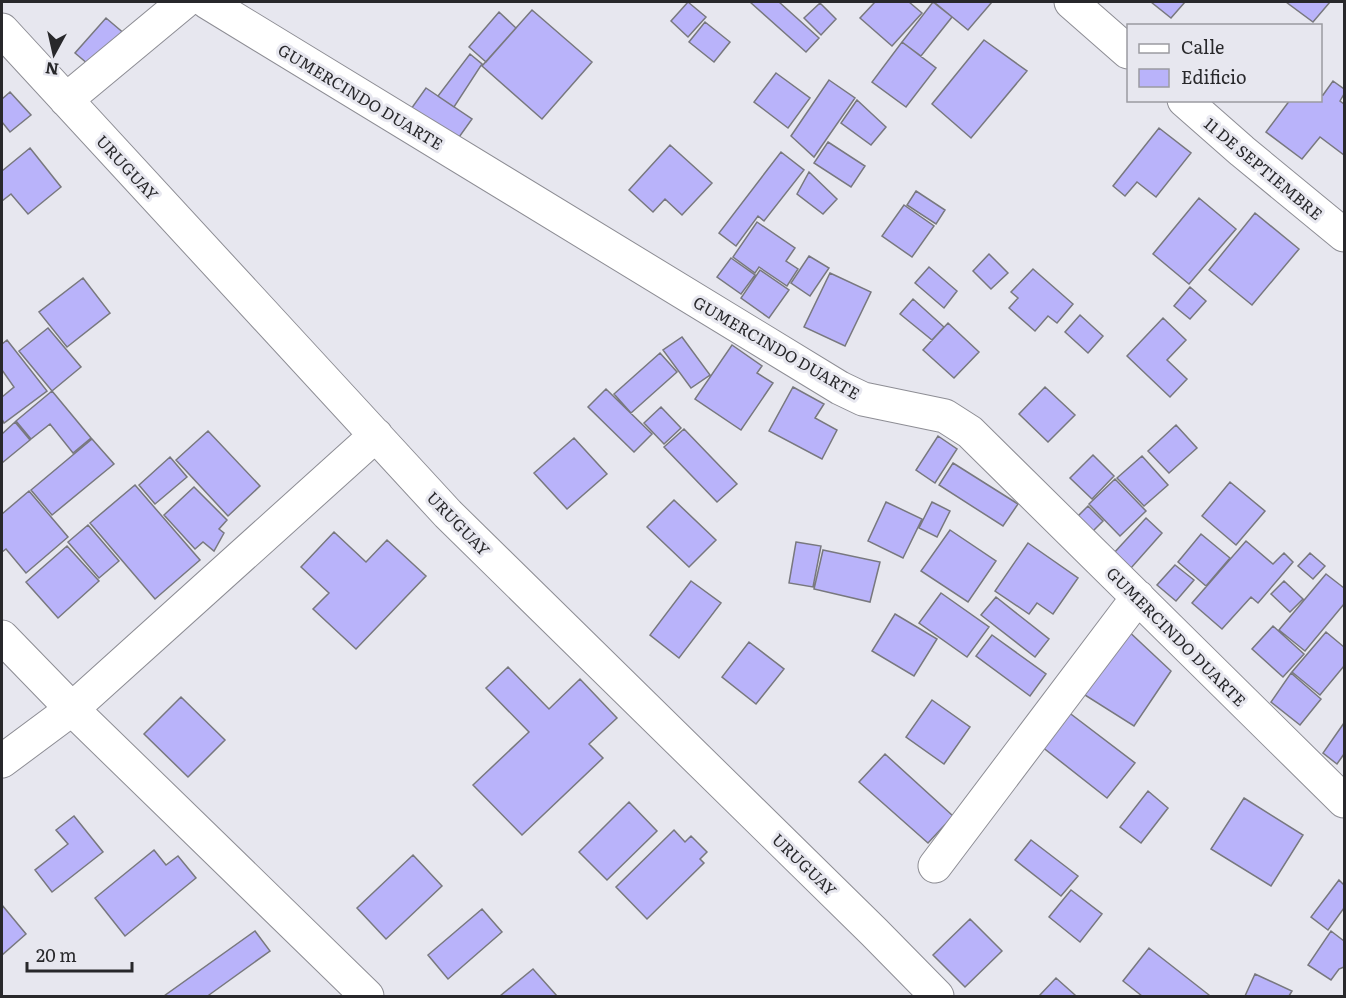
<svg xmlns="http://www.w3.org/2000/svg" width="1346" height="998" viewBox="0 0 1346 998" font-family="Literata,serif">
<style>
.building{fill:#b9b3fa;stroke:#78787e;stroke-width:1.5}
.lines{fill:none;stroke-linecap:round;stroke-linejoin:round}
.street-casing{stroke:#8d8d94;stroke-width:35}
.secondary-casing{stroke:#8d8d94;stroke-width:35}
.street{stroke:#fff;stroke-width:33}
.secondary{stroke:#fff;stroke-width:33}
.labels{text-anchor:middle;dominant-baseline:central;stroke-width:6;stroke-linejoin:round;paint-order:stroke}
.street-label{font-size:16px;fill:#28282b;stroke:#e7e7ef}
</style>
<rect width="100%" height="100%" fill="#e7e7ef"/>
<path class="building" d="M688,2L706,17L688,37L671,21Z
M750,2H779L819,38L806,52Z
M875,2H909L922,13L892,46L860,18Z
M933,2L952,17L921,56L902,42Z
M934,2H992L968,30Z
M1151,2H1185L1171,18Z
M1286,2H1330L1313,22Z
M820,3L836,19L821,35L804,18Z
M532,10L592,62L542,119L482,66Z
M499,12L516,28L486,62L469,47Z
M106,18L126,35L95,70L75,53Z
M705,22L730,42L714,62L689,42Z
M984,40L1027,71L971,138L932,104Z
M902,42L936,68L906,107L872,82Z
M470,54L482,64L454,107L438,96Z
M776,73L810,98L788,128L754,102Z
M829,80L855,98L814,157L791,136Z
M1333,81L1344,89V94L1340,101L1344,104V155L1320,137L1302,159L1266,132L1290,100H1320V94L1323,95Z
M426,88L472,119L457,140L411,109Z
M10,92L31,115L10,132L2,122V99Z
M857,100L886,127L871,145L841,123Z
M1159,128L1191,153L1156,197L1137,182L1125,196L1113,186Z
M828,142L865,166L851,187L814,163Z
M670,145L712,183L682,215L665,199L653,212L629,190Z
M30,148L61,187L28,214L11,194L2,201V171Z
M781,152L804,170L764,221L758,216L736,246L719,233Z
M809,172L837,199L823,214L797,194Z
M916,191L945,210L936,224L907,205Z
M1199,198L1236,229L1189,284L1153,254Z
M904,205L934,226L912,257L882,236Z
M1255,213L1299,249L1252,305L1209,270Z
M757,222L795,248L786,261L798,269L787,286L759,267L755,273L733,257Z
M989,254L1008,273L991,289L973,271Z
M809,256L829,268L810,296L791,283Z
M731,258L755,275L741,294L717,277Z
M929,267L957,291L944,308L915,283Z
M1033,269L1073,304L1057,323L1048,316L1035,331L1009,308L1018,298L1011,292Z
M760,270L789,290L769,318L741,298Z
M830,273L871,292L845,346L804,327Z
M83,278L110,313L67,347L39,312Z
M1190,287L1206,301L1190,319L1174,306Z
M913,299L944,327L932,340L900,314Z
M1080,315L1103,336L1088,353L1065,332Z
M1163,318L1186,340L1167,360L1187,379L1170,397L1127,356Z
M948,323L979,352L954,378L923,350Z
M48,328L81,367L52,391L19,351Z
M682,337L710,375L691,388L663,350Z
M7,340L47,391L4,423L2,419V397L14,387L2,370V344Z
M732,345L762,366L757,373L773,383L741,430L695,399Z
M660,353L677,372L631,413L614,394Z
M793,387L824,404L815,418L837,430L822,459L769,431Z
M1045,387L1075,415L1048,442L1019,414Z
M606,389L652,434L634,452L588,407Z
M52,391L91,438L73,453L50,424L31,439L16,421Z
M661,407L681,428L664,444L644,423Z
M15,422L30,440L2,463V434Z
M1176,425L1197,448L1169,473L1148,451Z
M684,429L737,484L717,502L664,447Z
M208,431L260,486L228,516L176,460Z
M938,436L957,449L935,483L916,470Z
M574,438L607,474L567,509L534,473Z
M92,439L114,464L52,515L31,490Z
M1093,455L1114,476L1092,499L1070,478Z
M1142,456L1168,485L1144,506L1117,478Z
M170,457L187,477L155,504L139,485Z
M953,463L1018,504L1003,526L939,485Z
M1115,479L1146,511L1120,536L1089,504Z
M1230,482L1265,511L1236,545L1202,516Z
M135,485L200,560L155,599L90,523Z
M194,487L227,520L219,529L224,533L214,551L203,542L195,549L164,515Z
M29,491L68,537L26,573L6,549L2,552V514Z
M674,500L716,540L689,567L647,527Z
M886,502L922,519L903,558L868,541Z
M932,502L950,511L937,537L919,528Z
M1088,506L1103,521L1090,534L1075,519Z
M1146,518L1162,533L1131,568L1114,553Z
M88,525L119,561L99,578L68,542Z
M950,530L996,561L968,602L921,571Z
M334,532L366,562L387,540L426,576L356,649L313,609L329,593L301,567Z
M1201,534L1230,558L1206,586L1178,562Z
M1246,541L1273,564L1284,553L1293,562L1258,603L1251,597L1222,629L1192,603Z
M796,542L821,546L813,587L789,583Z
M1028,543L1078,578L1053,614L1037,603L1029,614L995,591Z
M67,546L99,581L58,618L26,582Z
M823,550L880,562L870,602L814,589Z
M1310,553L1325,566L1313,579L1298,566Z
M1175,565L1194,580L1176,601L1157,585Z
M1326,574L1344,588V604L1305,651L1279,630Z
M691,581L721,603L679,658L650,635Z
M1284,581L1303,599L1290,612L1271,594Z
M941,593L989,627L967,657L919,623Z
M996,597L1049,639L1035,657L981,615Z
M895,614L937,639L914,676L872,651Z
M1273,626L1304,654L1283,677L1252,649Z
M1124,627L1171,671L1134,726L1077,690Z
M1326,632L1344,647V666L1320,695L1292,672Z
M992,635L1046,674L1030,696L976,656Z
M749,642L784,669L756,704L722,677Z
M508,667L549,709L580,679L617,718L589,744L603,758L522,835L473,785L529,732L486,688Z
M1291,673L1321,699L1300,725L1271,702Z
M181,697L225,740L188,777L144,734Z
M932,700L970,727L944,764L906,737Z
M1059,705L1135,763L1107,798L1032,739Z
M1344,723V754L1337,764L1323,753Z
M885,754L953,816L928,843L859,782Z
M1148,791L1168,808L1141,843L1120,827Z
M1244,798L1303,835L1271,886L1211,849Z
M629,802L657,831L607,880L579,852Z
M74,816L103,852L52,892L35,870L68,844L56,830Z
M674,830L685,842L691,836L707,852L700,859L704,863L647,919L616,887Z
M1031,840L1078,876L1061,896L1015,860Z
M154,850L166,865L178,856L196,878L125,936L95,898Z
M413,855L442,886L386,939L357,908Z
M1339,880L1344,885V908L1328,930L1311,917Z
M1071,890L1102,914L1080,942L1049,917Z
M2,905L26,934L2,955Z
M482,909L502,932L448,979L428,955Z
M970,919L1002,951L965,987L933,955Z
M255,931L270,951L209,995L210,996H164Z
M1331,931L1344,941V967L1339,969L1331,980L1308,965Z
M1149,948L1209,995L1207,996H1142L1123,981Z
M533,969L557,996H500Z
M1255,974L1292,991L1289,996H1245Z
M1056,978L1075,995L1074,996H1039Z"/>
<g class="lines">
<g class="street-casing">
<path id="street" d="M207,2L840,388L863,399L945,416L970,432L1344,801
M2,30L448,514L874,932L937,996
M66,100L184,2
M2,637L72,709L367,996
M2,761L72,709L376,435
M935,866L1138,597"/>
</g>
<g class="secondary-casing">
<path id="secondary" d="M1071,2L1128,52
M1184,100L1242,151L1344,235"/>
</g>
<use href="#street" class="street"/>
<use href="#secondary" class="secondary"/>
</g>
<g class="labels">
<g class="street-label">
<text transform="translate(361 96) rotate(31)">GUMERCINDO DUARTE</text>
<text transform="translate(128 167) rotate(47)">URUGUAY</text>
<text transform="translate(1264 168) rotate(40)">11 DE SEPTIEMBRE</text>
<text transform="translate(777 347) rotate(30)">GUMERCINDO DUARTE</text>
<text transform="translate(459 523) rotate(46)">URUGUAY</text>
<text transform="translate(1177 636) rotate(45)">GUMERCINDO DUARTE</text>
<text transform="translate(805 864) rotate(44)">URUGUAY</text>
</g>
</g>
<rect width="1346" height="998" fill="none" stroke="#28282b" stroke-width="6"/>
<rect x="1127" y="24" width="195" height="78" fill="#e7e7ef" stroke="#9b9ba1" stroke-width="1.5"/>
<rect x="1139" y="44" width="30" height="9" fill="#ffffff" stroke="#9b9ba1" stroke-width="1.5"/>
<text x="1181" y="54" font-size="18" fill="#28282b">Calle</text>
<rect x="1139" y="69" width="30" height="18" fill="#b9b3fa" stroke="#9b9ba1" stroke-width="1.5"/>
<text x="1181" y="84" font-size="18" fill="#28282b">Edificio</text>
<g transform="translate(54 54) rotate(188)" stroke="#e7e7ef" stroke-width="4.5" paint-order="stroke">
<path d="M0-4.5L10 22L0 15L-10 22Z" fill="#28282b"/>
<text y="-9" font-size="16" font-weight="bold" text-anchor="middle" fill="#28282b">N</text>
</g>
<path d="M27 962v9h105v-9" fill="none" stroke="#28282b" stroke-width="3"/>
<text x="36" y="962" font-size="18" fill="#28282b" stroke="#e7e7ef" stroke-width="4.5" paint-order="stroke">20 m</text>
</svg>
